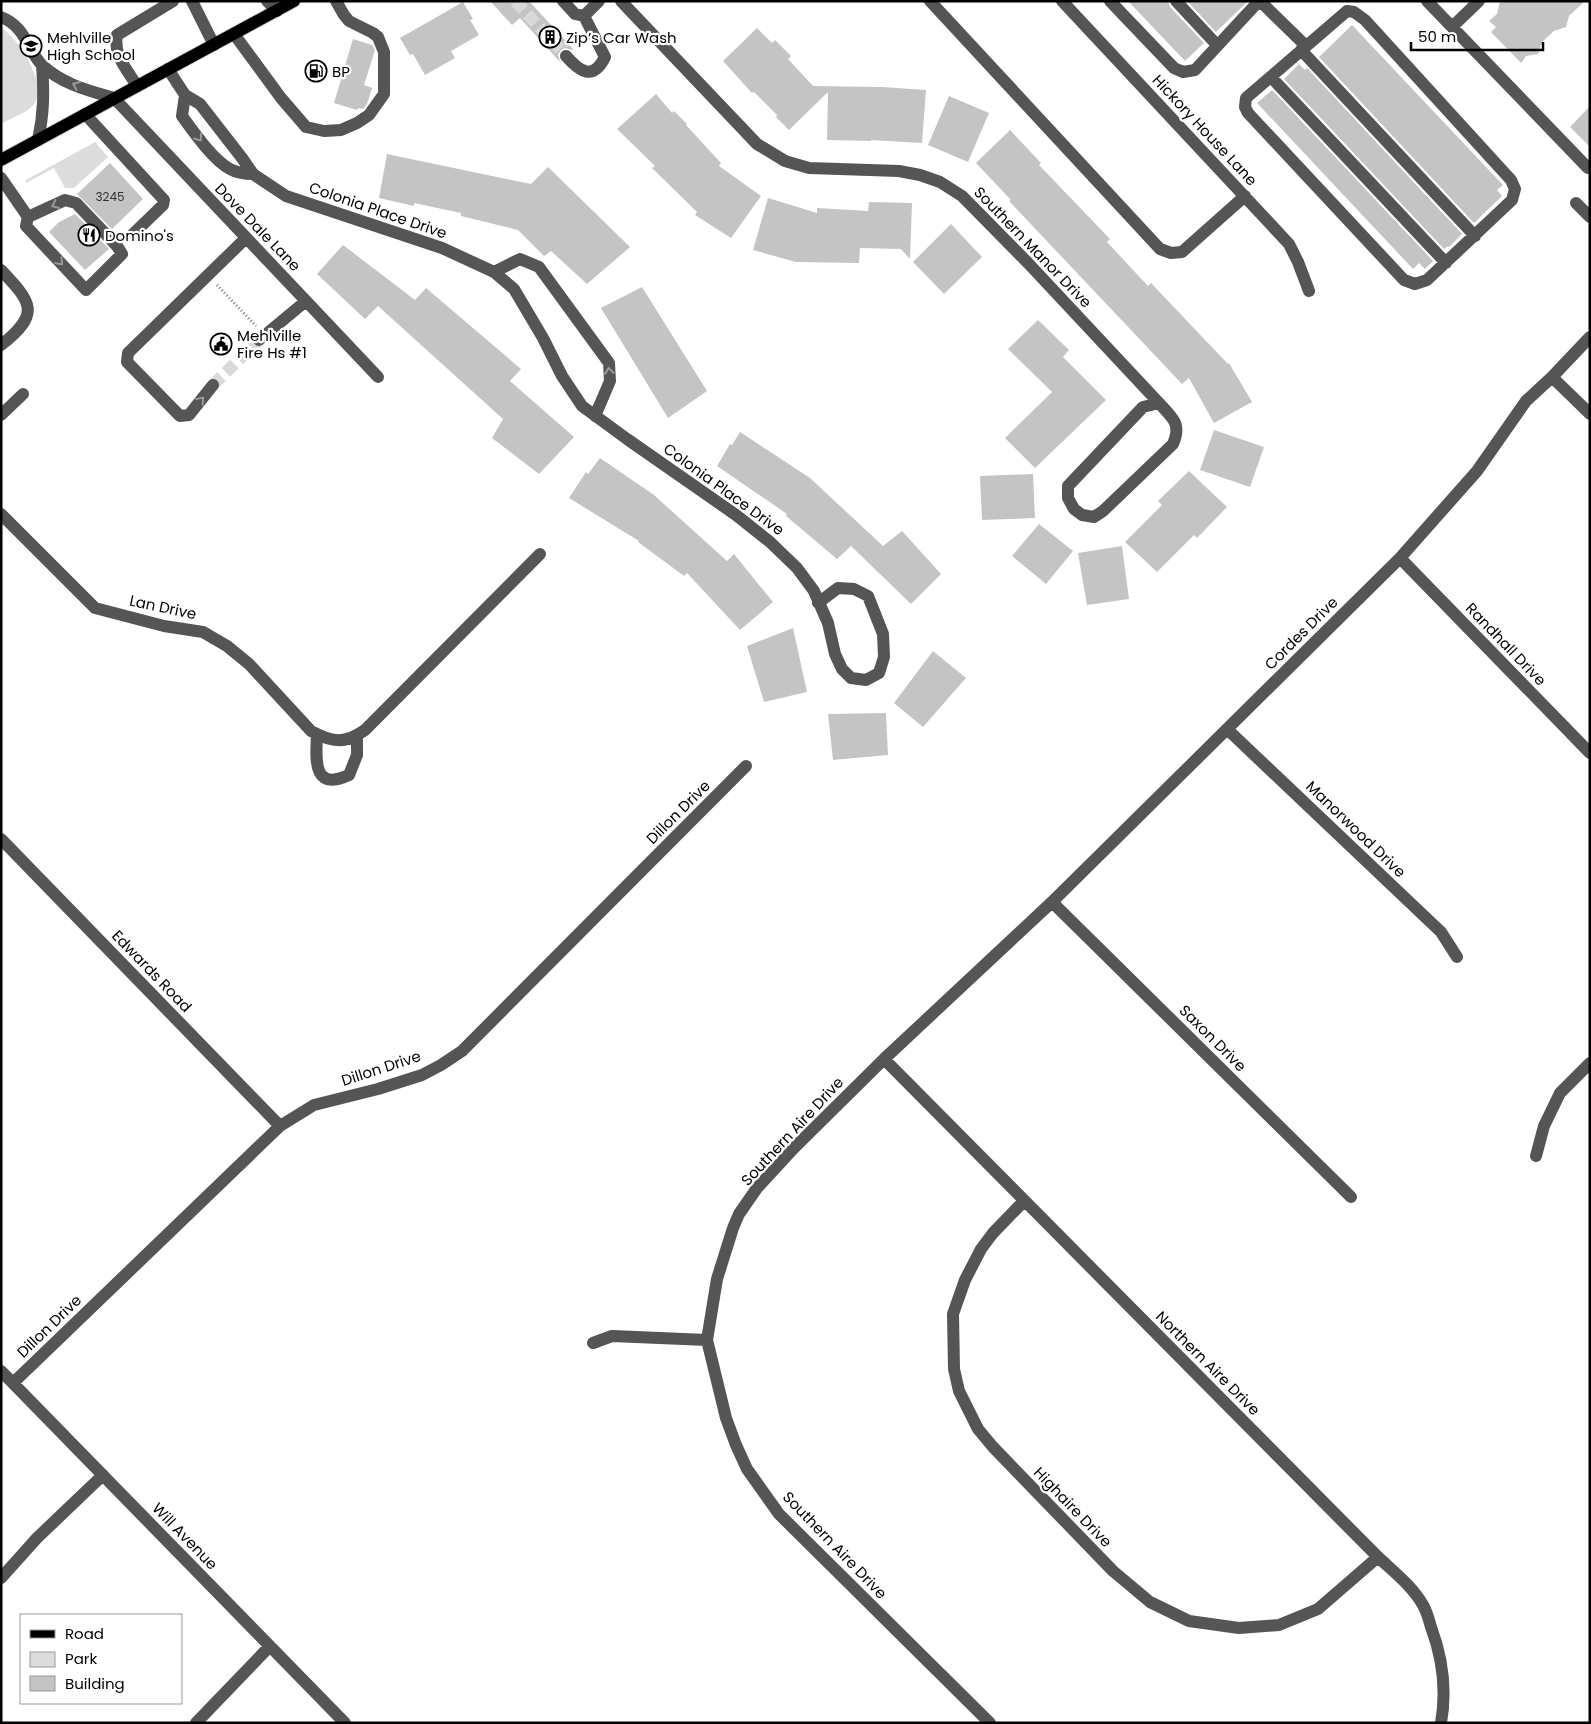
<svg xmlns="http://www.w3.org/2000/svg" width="1591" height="1724" viewBox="0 0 1591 1724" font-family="Poppins,sans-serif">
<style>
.green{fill:#dcdcdc}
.building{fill:#c4c4c4}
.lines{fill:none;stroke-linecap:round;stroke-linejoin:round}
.minor-tunnel{stroke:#d9d9d9;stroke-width:12;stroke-dasharray:12 6;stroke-linecap:butt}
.major-casing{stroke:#dbdbdb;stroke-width:14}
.path{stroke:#777;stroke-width:3;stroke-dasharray:1 2.5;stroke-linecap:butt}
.minor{stroke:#555;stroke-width:12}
.major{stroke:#000;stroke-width:12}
.oneway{stroke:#999}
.labels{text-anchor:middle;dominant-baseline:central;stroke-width:4.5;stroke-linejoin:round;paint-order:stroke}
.number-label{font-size:12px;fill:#313131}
.poi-label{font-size:15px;fill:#000;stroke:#fff;text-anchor:start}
.street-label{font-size:15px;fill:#000;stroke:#fff}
</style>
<rect width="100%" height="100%" fill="#fff"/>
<path class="green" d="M1,28C18,37 48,84 35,103C28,113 11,118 1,124Z
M95,142L108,157L74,188H65L54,168L26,183V180Z"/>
<path class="building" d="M490,1H529L573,49L572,50L565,48L561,50L558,54L560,62L520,18L512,25Z
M1128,1H1168L1170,7L1204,43L1185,61Z
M1187,1H1248L1216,32Z
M1500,1H1585L1569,16L1566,27L1554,31L1542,42L1538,54L1526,56L1521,63L1491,32L1496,27L1489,21L1497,14Z
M463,2L473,19L470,20L479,35L451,51L455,58L425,75L413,54L410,55L400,38Z
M1352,25L1503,185L1497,190L1502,196L1474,223L1319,57Z
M757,28L772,43L775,40L791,56L788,59L813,86L882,87L926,90L922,143L871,140V141L827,140L828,92L789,130L776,117L777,115L754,92L752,93L723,61Z
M353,39L372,45L375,50L364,85L372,88L367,104L363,109L358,108L357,110L334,103Z
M1299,64L1305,70L1307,68L1462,234L1449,247L1448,246L1444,249L1284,79Z
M1272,90L1433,261L1425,269L1419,263L1413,269L1257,103Z
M656,94L672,113L674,111L687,124L686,125L721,163L719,166L761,196L731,238L695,215L697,212L652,168L655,166L617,129Z
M949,96L989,113L968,162L928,145Z
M1590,106V147L1570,127Z
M1010,130L1041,163L1039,165L1110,239L1107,242L1148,286L1151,283L1228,364L1229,363L1252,402L1214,423L1189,378L1182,384L1009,201L1011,200L976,163Z
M387,154L531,184L548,167L630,247L587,284L551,251L544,256L518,230L461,216V213L414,203V206L379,198Z
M110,163L143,199L112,229L77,194Z
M768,198L817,213V208L868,211L869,202L912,203L910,259L901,249L860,248L859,263L796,262L753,250Z
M75,214L109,249L85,270L49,232L59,222Z
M951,224L982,257L944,294L913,262Z
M343,245L415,300L426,288L521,369L510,381L574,437L539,474L492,438L503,419L378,306L365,319L317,274Z
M642,287L707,391L668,418L601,308Z
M1038,320L1069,350L1063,357L1106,400L1035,468L1005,438L1052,392L1008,349Z
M1214,430L1264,447L1250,487L1200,470Z
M740,432L810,478L883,546L902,531L941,574L911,604L851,546L837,559L786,516L787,514L717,466L730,444L732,445Z
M600,458L654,495L727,561L734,554L773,602L740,630L687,573L684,576L638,542L639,541L569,498L586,472L588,474Z
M1189,471L1227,507L1197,538L1194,535L1157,572L1125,542L1162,505L1158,501Z
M1033,474L1035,518L982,520L980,476Z
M1039,524L1073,551L1046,584L1012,556Z
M1122,546L1129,599L1087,605L1078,553Z
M793,628L807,692L764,702L747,646Z
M933,651L966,678L923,727L894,703Z
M886,713L888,755L833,760L828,714Z"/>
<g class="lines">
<path class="minor-tunnel" d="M515,1L566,56
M213,385L259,340"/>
<g class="major-casing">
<path id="major" d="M1,160L294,1"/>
</g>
<path class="path" d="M217,285L256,326"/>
<path class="minor" d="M192,1L214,45
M267,1L277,11
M563,1L575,14L584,16L599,1
M621,1L757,144L785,161L809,168L899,171L920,175L940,182L962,196L1028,263L1159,403C1172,418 1182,423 1173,444L1103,511L1094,517L1082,515L1074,509L1068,498V486L1143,407L1159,403
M930,1L1160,249L1171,253L1182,252L1245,196
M1062,1L1289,244L1298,262L1309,291
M1110,1L1174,68L1183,72L1195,70L1259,1
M1176,1L1217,45
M1260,1L1306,46
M1427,1L1588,168
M1347,11L1354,12L1365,20L1511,180L1515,189L1512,200L1427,280L1415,284L1404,280L1248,113L1245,107L1246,98Z
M1,17C27,27 27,51 43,66C62,84 90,91 114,98L378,377
M1452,27L1479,1
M234,34L281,98L306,127L324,131L341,130L357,123L369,115L384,94V52L378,37L373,33L349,21L344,15L336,1
M1301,50L1475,236
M566,56C580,72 593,81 605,57L584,16
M168,69L185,95L200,104L242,158L253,174L286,196L442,248L494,272L514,289L543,338L562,376L582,406L627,439L736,515L770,542L797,568L814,591L828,623L835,654L842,669L851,678L866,680L879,673L884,657L883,634L868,596L854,589L838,588L818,603
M1271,77L1446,263
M137,86C127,69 113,56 117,35L173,1
M185,95L182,116C193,131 213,160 230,169C237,173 245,174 253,174
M85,114L164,200L163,205L132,235
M38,140C44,113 44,92 42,65
M1,178L28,217L26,226L86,290L122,254L117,246L76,203L65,200L28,217
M1576,203L1590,217
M1,270C31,302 42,313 1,345
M494,272L520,259L539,267L609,363L610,381L595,416
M259,340L306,301
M1552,377L1590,414
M213,385L189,415L180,416L127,362L128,353L246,238
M1,415L23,394
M1,514L95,608L164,626L203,632L227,646L249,664L311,731C333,743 345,744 365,730L540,554
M1400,558L1590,753
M1227,729L1441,932L1457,957
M317,734C316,759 312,792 349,775L357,755V736
M1,839L280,1126
M1052,902L1351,1197
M884,1059L1378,1557C1394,1572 1412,1586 1423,1605C1427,1612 1429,1620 1431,1627C1443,1659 1447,1689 1441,1723
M1536,1156L1544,1126L1560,1093L1590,1063
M1024,1201L993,1233L981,1249L965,1280L953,1314L954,1369L959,1391L978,1429L993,1447L1113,1571L1150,1602L1189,1621L1239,1628L1279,1625L1318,1609L1378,1557
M593,1343L612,1336L707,1340
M1,1371L345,1723
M13,1383L280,1126L314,1105L378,1089L422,1075L441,1065L462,1051L746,766
M1,1578L37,1538L103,1475
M196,1723L270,1646
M990,1723L779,1514L747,1469L736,1445L726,1418L707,1340L717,1279L733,1228L739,1214L757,1188L794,1148L884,1059L1052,902L1400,558L1477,471L1526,401L1552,377L1590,337"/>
<use href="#major" class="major"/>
</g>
<defs><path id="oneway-chevron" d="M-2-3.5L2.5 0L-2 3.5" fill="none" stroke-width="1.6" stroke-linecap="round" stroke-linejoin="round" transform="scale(1.25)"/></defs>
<g class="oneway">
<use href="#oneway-chevron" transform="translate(76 85) rotate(-156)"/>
<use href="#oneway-chevron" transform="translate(199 138) rotate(54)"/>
<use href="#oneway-chevron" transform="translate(55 205) rotate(155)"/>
<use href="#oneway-chevron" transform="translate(60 262) rotate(46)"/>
<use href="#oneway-chevron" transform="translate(609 371) rotate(-96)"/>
<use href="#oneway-chevron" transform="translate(201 400) rotate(-50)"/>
</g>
<defs>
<g id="building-ring" transform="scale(1.125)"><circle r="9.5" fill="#fff" stroke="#000" stroke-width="1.5"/><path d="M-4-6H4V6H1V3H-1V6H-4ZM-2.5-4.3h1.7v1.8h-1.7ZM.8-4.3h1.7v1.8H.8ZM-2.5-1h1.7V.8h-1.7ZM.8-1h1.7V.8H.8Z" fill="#000"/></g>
<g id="school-ring" transform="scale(1.125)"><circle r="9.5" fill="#fff" stroke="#000" stroke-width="1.5"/><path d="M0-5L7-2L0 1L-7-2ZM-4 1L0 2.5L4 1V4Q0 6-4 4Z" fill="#000"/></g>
<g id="fuel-ring" transform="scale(1.125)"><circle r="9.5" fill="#fff" stroke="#000" stroke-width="1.5"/><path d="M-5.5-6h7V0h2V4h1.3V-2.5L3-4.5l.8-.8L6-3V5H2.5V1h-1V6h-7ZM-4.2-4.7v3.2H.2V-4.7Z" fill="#000"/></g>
<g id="restaurant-ring" transform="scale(1.125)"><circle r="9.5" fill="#fff" stroke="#000" stroke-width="1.5"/><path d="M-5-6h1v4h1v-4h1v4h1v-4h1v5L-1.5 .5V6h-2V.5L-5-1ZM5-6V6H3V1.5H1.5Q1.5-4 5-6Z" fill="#000"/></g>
<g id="civic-ring" transform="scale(1.125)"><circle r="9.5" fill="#fff" stroke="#000" stroke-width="1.5"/><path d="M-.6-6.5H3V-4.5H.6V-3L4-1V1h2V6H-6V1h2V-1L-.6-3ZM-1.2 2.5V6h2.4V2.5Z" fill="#000"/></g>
</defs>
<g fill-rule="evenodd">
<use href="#building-ring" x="550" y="37"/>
<use href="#school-ring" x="31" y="46"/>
<use href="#fuel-ring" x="316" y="71"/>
<use href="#restaurant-ring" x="89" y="235"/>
<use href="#civic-ring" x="221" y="344"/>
</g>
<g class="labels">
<g class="number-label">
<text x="110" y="196">3245</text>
</g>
<g class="poi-label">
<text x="47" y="37">Mehlville<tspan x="47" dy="17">High School</tspan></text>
<text x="566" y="37">Zip’s Car Wash</text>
<text x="332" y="71">BP</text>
<text x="105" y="235">Domino's</text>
<text x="237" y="335">Mehlville<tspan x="237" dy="17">Fire Hs #1</tspan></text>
</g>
<g class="street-label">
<text transform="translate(1205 130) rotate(47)">Hickory House Lane</text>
<text transform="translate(378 210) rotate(19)">Colonia Place Drive</text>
<text transform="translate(258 227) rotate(46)">Dove Dale Lane</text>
<text transform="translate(1033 247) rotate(46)">Southern Manor Drive</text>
<text transform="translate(724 489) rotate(36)">Colonia Place Drive</text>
<text transform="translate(163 607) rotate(12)">Lan Drive</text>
<text transform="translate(1301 633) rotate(-45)">Cordes Drive</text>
<text transform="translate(1506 644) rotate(46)">Randhall Drive</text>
<text transform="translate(678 812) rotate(-45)">Dillon Drive</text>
<text transform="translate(1356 829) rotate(44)">Manorwood Drive</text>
<text transform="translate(152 971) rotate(46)">Edwards Road</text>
<text transform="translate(1213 1038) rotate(45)">Saxon Drive</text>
<text transform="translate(381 1068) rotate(-18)">Dillon Drive</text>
<text transform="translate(792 1131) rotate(-47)">Southern Aire Drive</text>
<text transform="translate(49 1326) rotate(-44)">Dillon Drive</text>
<text transform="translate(1208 1363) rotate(45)">Northern Aire Drive</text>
<text transform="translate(1073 1507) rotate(46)">Highaire Drive</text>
<text transform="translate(185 1536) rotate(46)">Will Avenue</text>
<text transform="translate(835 1545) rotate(46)">Southern Aire Drive</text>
</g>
</g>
<rect width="1591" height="1724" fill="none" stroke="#000000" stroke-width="5"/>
<rect x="20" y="1614" width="162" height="90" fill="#ffffff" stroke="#999999"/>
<rect x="30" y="1630" width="25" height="8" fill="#000000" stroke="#999999"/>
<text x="65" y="1639" font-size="15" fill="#000000">Road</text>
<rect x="30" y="1652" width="25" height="15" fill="#dcdcdc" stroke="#999999"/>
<text x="65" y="1664" font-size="15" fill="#000000">Park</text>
<rect x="30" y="1676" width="25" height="15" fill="#c4c4c4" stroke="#999999"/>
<text x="65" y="1689" font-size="15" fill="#000000">Building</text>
<path d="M1411 42v8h132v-8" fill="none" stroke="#000000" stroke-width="2.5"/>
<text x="1418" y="42" font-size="15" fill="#000000" stroke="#ffffff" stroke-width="4" paint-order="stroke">50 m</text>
</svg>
